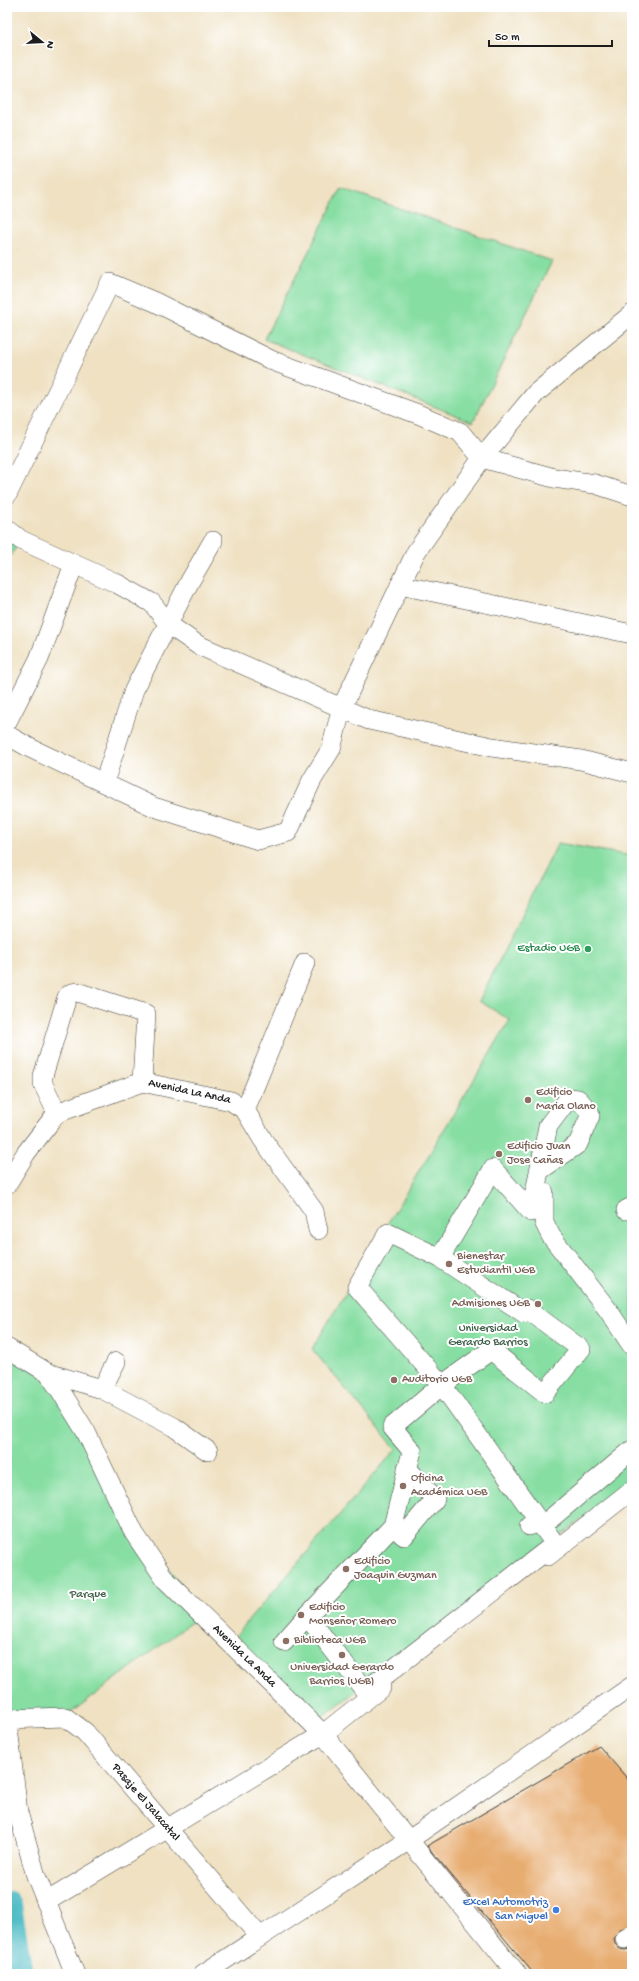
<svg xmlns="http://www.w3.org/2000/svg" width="639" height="1981" viewBox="0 0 639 1981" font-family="'Gochi Hand',sans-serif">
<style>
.green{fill:#87dea3;stroke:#527d60}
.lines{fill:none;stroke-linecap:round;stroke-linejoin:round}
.river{stroke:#4dbbc5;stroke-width:30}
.building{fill:#e7ac70}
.minor-casing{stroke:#3c3a35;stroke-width:20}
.minor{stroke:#fff;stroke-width:19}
.leisure-dot{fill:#2e9e5b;stroke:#fff;stroke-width:1.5}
.education-dot{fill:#8d6e63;stroke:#fff;stroke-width:1.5}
.shop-dot{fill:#3f7fe0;stroke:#fff;stroke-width:1.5}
.labels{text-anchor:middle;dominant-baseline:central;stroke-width:4;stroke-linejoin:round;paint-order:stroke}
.leisure-label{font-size:12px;fill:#27864d;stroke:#fff;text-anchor:end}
.street-label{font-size:12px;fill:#1c1c1c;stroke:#fff}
.education-label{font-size:12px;fill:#785e54;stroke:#fff;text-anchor:start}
.park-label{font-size:12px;fill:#41604b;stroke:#fff}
.shop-label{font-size:12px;fill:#366cbe;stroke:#fff;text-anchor:end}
</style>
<rect width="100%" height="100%" fill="#fff"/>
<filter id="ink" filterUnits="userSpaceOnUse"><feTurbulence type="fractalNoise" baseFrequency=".025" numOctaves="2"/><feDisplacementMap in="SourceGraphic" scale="8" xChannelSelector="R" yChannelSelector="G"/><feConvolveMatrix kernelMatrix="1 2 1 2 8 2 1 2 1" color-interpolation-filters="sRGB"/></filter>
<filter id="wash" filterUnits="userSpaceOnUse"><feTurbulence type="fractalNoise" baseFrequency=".012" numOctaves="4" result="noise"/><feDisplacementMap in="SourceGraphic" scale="16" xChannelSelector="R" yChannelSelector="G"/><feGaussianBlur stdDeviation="0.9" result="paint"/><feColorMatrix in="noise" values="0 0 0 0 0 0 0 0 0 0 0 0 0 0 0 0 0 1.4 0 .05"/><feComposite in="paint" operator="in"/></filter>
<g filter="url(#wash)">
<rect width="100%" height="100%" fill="#efe1c2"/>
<path class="green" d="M341,188L552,261L473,422L264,339Z
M7,531L21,540L7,561Z
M558,843L632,856V1481L313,1724L236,1635L396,1449L312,1349L510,1020L479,1001Z
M7,1351L60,1390L109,1483L201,1615L65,1717L7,1712Z"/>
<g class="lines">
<path class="river" d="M7,1906L18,1974"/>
</g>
<g id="blocks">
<path class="building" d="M599,1746L632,1784V1924L619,1930L614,1939L615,1944L620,1949L625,1950L632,1948V1974H534L427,1846Z"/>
</g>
</g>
<g filter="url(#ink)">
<use href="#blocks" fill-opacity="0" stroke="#3c3a35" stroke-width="1"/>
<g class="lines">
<g class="minor-casing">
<g id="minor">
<path d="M7,495L110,283L155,302L273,361L418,414L460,432L482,458L554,478L595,484L632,496"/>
<path d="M7,529L21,540L116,583L152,603L169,625L198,645L369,720L492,747L581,760L632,773"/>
<path d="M400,585L632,634"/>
<path d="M7,722L39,659L74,564"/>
<path d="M7,735L30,748L154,807L258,840L288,832L312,780L331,749L342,707L416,552L482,458L536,393L632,314"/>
<path d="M104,783L134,690L190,581L213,541"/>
<path d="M245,1110L305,963"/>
<path d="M57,1113L43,1084V1076L67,997L71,993L77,992L146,1014L142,1082"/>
<path id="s1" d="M7,1184L26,1153L57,1113L142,1082L231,1101L245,1110L263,1140L314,1211L318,1230"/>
<path d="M544,1192V1222L551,1236L608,1310L632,1346"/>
<path d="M626,1210L632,1207"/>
<path d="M440,1258L524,1313L527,1309L581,1349L545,1393L491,1350L442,1385L392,1427L412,1451L393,1526L307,1616L365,1691L555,1544L442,1385L357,1287L388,1233L440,1258L493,1169L531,1212L548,1126L569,1098L578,1099L589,1111L590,1116L578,1144L539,1171"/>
<path id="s2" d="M7,1348L48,1373L60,1390L86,1432L134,1533L165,1579L323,1734L517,1974"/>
<path d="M48,1373L102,1389L174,1427L208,1451"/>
<path d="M102,1389L116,1362"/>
<path d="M393,1526L404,1536L435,1499L407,1468"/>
<path d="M529,1526L549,1520L632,1450"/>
<path d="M548,1556L632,1490"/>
<path d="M284,1642L307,1616"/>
<path id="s3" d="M7,1719L65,1717L85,1732L260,1937"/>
<path d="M7,1719L18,1812L36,1876L75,1974"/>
<path d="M46,1902L323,1734L381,1688"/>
<path d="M625,1939L632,1935"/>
<path d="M203,1974L409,1840L632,1686"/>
</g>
</g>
<use href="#minor" class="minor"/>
</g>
</g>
<circle class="leisure-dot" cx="588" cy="949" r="4"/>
<g class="education-dot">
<circle cx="528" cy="1100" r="4"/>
<circle cx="499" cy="1154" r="4"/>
<circle cx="449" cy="1264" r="4"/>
<circle cx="538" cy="1304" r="4"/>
<circle cx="394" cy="1380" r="4"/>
<circle cx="403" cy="1486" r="4"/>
<circle cx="346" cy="1569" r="4"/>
<circle cx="301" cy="1615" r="4"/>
<circle cx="286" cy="1641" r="4"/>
<circle cx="342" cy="1655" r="4"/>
</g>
<circle class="shop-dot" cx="556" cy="1910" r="4"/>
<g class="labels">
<g class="leisure-label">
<text x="580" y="949">Estadio UGB</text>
</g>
<g class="street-label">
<text stroke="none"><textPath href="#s1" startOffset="226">Avenida La Anda</textPath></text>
<text stroke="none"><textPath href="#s2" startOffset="396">Avenida La Anda</textPath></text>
<text stroke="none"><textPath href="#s3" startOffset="176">Pasaje El Jalacatal</textPath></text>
</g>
<g class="education-label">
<text x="536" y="1093">Edificio<tspan x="536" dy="14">Maria Olano</tspan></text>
<text x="507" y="1147">Edificio Juan<tspan x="507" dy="14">Jose Cañas</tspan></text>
<text x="457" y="1257">Bienestar<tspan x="457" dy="14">Estudiantil UGB</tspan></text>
<text x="530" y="1304" text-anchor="end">Admisiones UGB</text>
<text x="402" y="1380">Auditorio UGB</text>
<text x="411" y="1479">Oficina<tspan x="411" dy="14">Académica UGB</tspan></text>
<text x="354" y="1562">Edificio<tspan x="354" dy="14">Joaquin Guzman</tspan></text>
<text x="309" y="1608">Edificio<tspan x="309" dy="14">Monseñor Romero</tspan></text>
<text x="294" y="1641">Biblioteca UGB</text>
<text x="342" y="1668" text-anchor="middle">Universidad Gerardo<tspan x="342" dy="14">Barrios (UGB)</tspan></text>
</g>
<g class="park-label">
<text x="488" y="1329">Universidad<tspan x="488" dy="14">Gerardo Barrios</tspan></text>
<text x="88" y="1595">Parque</text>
</g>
<g class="shop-label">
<text x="548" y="1903">Excel Automotriz<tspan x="548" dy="14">San Miguel</tspan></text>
</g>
</g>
<rect width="639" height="1981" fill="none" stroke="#fff" stroke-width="24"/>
<g transform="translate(42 42) rotate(108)" stroke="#ffffff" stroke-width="3" paint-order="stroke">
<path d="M0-3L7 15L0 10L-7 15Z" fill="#1c1c1c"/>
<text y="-6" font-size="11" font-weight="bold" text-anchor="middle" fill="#1c1c1c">N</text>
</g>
<path d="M489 40v6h123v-6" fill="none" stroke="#1c1c1c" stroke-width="2"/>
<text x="495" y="40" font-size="12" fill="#1c1c1c" stroke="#ffffff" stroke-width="3" paint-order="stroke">50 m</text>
</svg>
